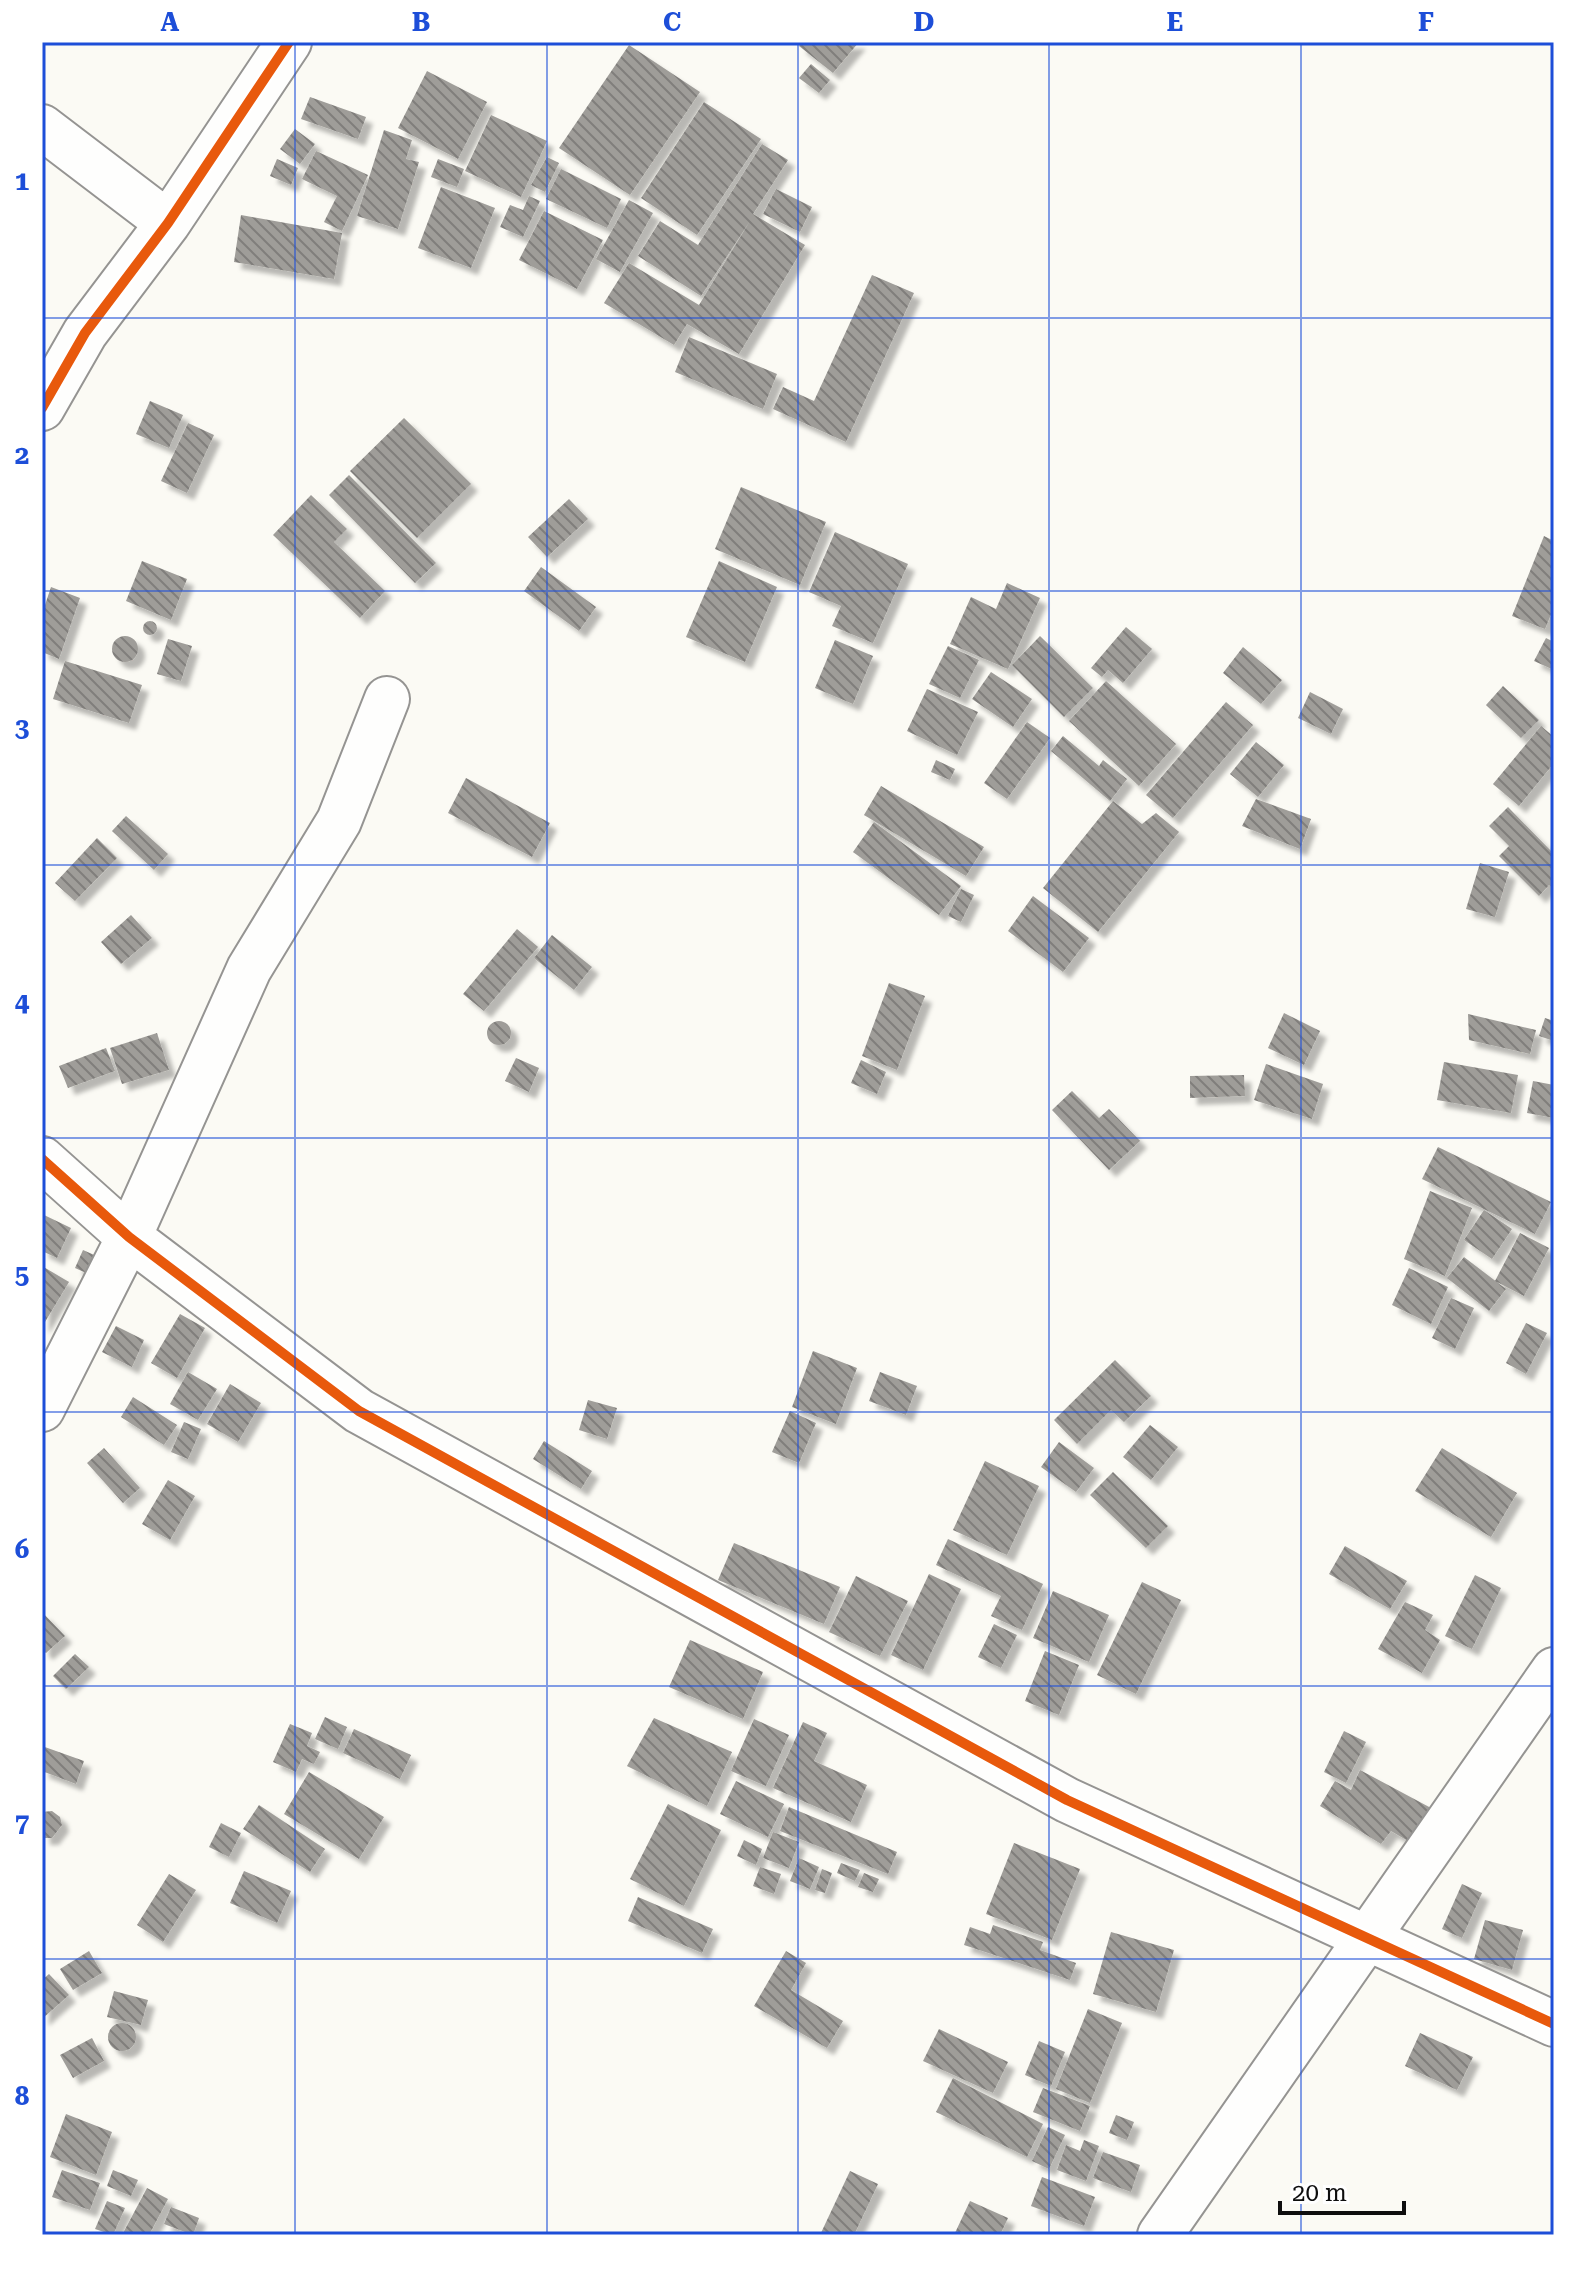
<svg xmlns="http://www.w3.org/2000/svg" width="1596" height="2277" viewBox="0 0 1596 2277" font-family="'Roboto Serif',serif">
<style>
.building{fill:url(#building-back-hatch);filter:url(#shadow)}
.lines{fill:none;stroke-linecap:round;stroke-linejoin:round}
.street-casing{stroke:#959492;stroke-width:48}
.street{stroke:#fefefd;stroke-width:44}
.cycleway-casing{stroke:#fff;stroke-width:15}
.cycleway{stroke:#e8590c;stroke-width:10}
.grid{fill:none;stroke:#1d4ed8;stroke-width:2;stroke-opacity:0.55}
.neatline{fill:none;stroke:#1d4ed8;stroke-width:3}
.grid-label{font-size:26px;text-anchor:middle;font-weight:bold;fill:#1d4ed8}
</style>
<defs>
<pattern id="building-back-hatch" width="6" height="6" patternUnits="userSpaceOnUse" patternTransform="scale(2)"><rect width="6" height="6" fill="#9f9d99"/><path d="M-1 5l2 2M0 0l6 6M5-1l2 2" fill="none" stroke="#807e7b"/></pattern>
<filter id="shadow"><feDropShadow dx="7" dy="7" stdDeviation="2" flood-color="#0004"/></filter>
</defs>
<rect width="100%" height="100%" fill="#fbfaf4"/>
<path class="building" d="M802,42H859L833,73L799,46Z
M629,45L700,92L630,195L559,148Z
M811,64L830,80L819,93L799,78Z
M427,71L487,102L458,159L398,128Z
M310,97L366,117L358,139L301,119Z
M704,102L761,139L697,235L641,198Z
M491,115L547,141L521,197L465,171Z
M295,129L315,144L300,164L280,149Z
M384,130L412,140L406,159L419,162L398,229L357,216Z
M762,144L788,160L753,214L805,245L739,354L687,324L674,345L604,303L629,263L699,305L750,221L701,296L638,256L660,221L698,245Z
M316,151L368,175L342,231L324,222L337,196L302,179Z
M547,157L559,163L545,192L531,185Z
M277,159L298,168L291,185L270,176Z
M438,159L464,169L457,187L431,177Z
M561,169L621,199L607,228L546,199Z
M441,187L495,208L471,268L418,248Z
M776,189L812,207L800,232L763,214Z
M529,196L540,201L523,237L500,227L510,205L523,210Z
M629,200L653,213L620,272L596,259Z
M544,211L603,240L577,289L519,260Z
M241,215L342,233L334,279L234,262Z
M872,275L914,293L846,442L773,409L783,387L814,401Z
M689,337L777,374L763,409L675,372Z
M150,401L183,415L169,448L136,434Z
M404,418L471,484L417,538L350,471Z
M188,423L214,435L187,493L161,481Z
M349,475L436,563L415,583L329,495Z
M741,487L826,522L800,585L715,549Z
M311,495L347,529L334,542L385,591L360,618L273,535Z
M569,499L588,519L547,557L528,537Z
M835,532L908,564L873,643L832,626L841,606L809,592Z
M1544,536L1554,541V607L1545,629L1512,616Z
M142,561L187,579L171,620L126,601Z
M719,561L777,587L745,662L686,637Z
M541,567L596,607L579,631L524,591Z
M1007,583L1040,598L1008,669L950,644L971,597L996,609Z
M51,587L80,598L59,659L42,652V614Z
M143 628a7 7 0 1 1 14 0a7 7 0 1 1-14 0Z
M1126,627L1152,649L1123,683L1108,670L1102,677L1091,668Z
M1040,636L1093,688L1064,717L1012,665Z
M112 649a13 13 0 1 1 26 0a13 13 0 1 1-26 0Z
M1546,638L1554,642V670L1534,661Z
M168,639L192,646L181,681L157,674Z
M835,640L873,656L853,704L815,688Z
M948,646L979,660L960,698L929,684Z
M1243,647L1282,680L1261,704L1223,673Z
M65,661L142,685L129,723L53,699Z
M991,672L1032,699L1013,727L972,699Z
M1106,681L1176,744L1139,786L1069,721Z
M1503,686L1539,720L1521,738L1486,705Z
M927,689L978,712L957,755L907,731Z
M1310,692L1343,709L1331,734L1298,718Z
M1226,702L1253,725L1173,818L1146,795Z
M1027,722L1050,738L1007,799L984,783Z
M1541,726L1554,737V763L1519,806L1493,784Z
M1063,736L1099,766L1103,760L1127,779L1110,801L1051,751Z
M1256,742L1284,765L1258,797L1230,774Z
M936,760L955,769L950,780L931,772Z
M466,778L550,823L532,857L448,813Z
M881,786L984,847L966,876L864,815Z
M1256,799L1311,819L1300,849L1242,826Z
M1113,801L1142,824L1156,813L1179,832L1098,932L1043,888Z
M1508,807L1554,854V890L1549,885L1539,896L1499,856L1509,846L1489,826Z
M126,816L168,854L154,870L112,831Z
M874,822L961,886L939,915L853,852Z
M97,838L117,858L75,901L55,883Z
M1480,863L1509,872L1495,917L1466,909Z
M961,889L974,895L961,922L948,916Z
M1033,896L1089,938L1063,972L1008,931Z
M131,915L152,938L121,964L101,942Z
M517,929L538,947L484,1011L463,994Z
M552,935L592,967L574,990L534,958Z
M889,983L925,996L897,1070L862,1056Z
M1284,1013L1320,1031L1304,1065L1268,1048Z
M1468,1014L1536,1030L1530,1054L1469,1040Z
M1545,1018L1554,1021V1041L1539,1036Z
M487 1033a12 12 0 1 1 24 0a12 12 0 1 1-24 0Z
M157,1033L169,1070L122,1084L110,1048Z
M106,1048L115,1071L68,1088L59,1066Z
M516,1058L539,1068L529,1092L505,1081Z
M861,1060L886,1072L877,1094L851,1083Z
M1444,1062L1518,1075L1511,1113L1437,1100Z
M1266,1064L1323,1084L1312,1119L1254,1100Z
M1244,1075L1245,1096L1190,1098V1076Z
M1533,1081L1554,1085V1118L1527,1113Z
M1072,1091L1099,1118L1109,1109L1140,1141L1109,1170L1052,1110Z
M1438,1147L1551,1202L1535,1234L1422,1179Z
M1430,1191L1472,1208L1445,1276L1404,1259Z
M1484,1210L1512,1229L1492,1259L1464,1240Z
M42,1214L71,1228L57,1258L42,1251Z
M1520,1233L1549,1248L1524,1296L1495,1281Z
M83,1250L110,1262L102,1280L75,1268Z
M1464,1257L1506,1289L1489,1311L1447,1278Z
M42,1266L69,1282L42,1327Z
M1409,1268L1448,1287L1431,1324L1392,1305Z
M1451,1298L1474,1308L1455,1349L1432,1338Z
M180,1314L205,1328L177,1378L151,1363Z
M1526,1323L1547,1333L1526,1374L1506,1363Z
M116,1326L144,1340L132,1367L102,1352Z
M813,1351L857,1368L836,1424L792,1407Z
M1115,1360L1151,1396L1124,1422L1111,1410L1077,1444L1054,1420Z
M188,1372L217,1389L198,1420L170,1404Z
M880,1372L917,1386L906,1415L869,1401Z
M230,1384L261,1403L238,1442L207,1424Z
M133,1397L177,1425L164,1445L121,1417Z
M588,1400L617,1408L607,1439L579,1430Z
M790,1411L816,1423L799,1463L772,1452Z
M184,1422L201,1429L188,1459L171,1452Z
M1150,1425L1178,1447L1151,1480L1123,1457Z
M544,1441L592,1471L581,1489L533,1459Z
M1059,1442L1094,1468L1076,1492L1041,1467Z
M104,1448L140,1488L123,1503L87,1463Z
M1442,1448L1517,1493L1491,1537L1415,1491Z
M985,1461L1039,1486L1007,1555L953,1530Z
M1113,1472L1168,1526L1146,1548L1090,1495Z
M168,1480L195,1496L170,1540L142,1524Z
M948,1539L1043,1584L1022,1630L991,1616L1001,1596L936,1565Z
M734,1543L840,1587L824,1624L718,1580Z
M1345,1546L1407,1581L1390,1609L1329,1574Z
M929,1574L961,1589L923,1670L891,1655Z
M1475,1575L1501,1588L1472,1649L1445,1636Z
M856,1576L908,1601L880,1656L829,1632Z
M1142,1582L1181,1600L1136,1694L1097,1675Z
M1053,1591L1109,1615L1089,1662L1033,1638Z
M1405,1602L1433,1615L1425,1630L1440,1640L1422,1673L1378,1649Z
M42,1612L65,1636L46,1653L42,1649Z
M994,1624L1017,1635L1001,1668L978,1657Z
M690,1640L763,1672L743,1719L669,1687Z
M1045,1651L1079,1665L1059,1715L1025,1701Z
M75,1654L89,1667L66,1689L53,1676Z
M325,1717L347,1727L338,1749L315,1739Z
M654,1718L732,1752L707,1806L627,1766Z
M754,1719L789,1735L766,1786L731,1771Z
M803,1722L827,1733L814,1761L867,1785L851,1822L773,1788Z
M290,1724L312,1733L307,1746L320,1752L314,1764L302,1759L296,1772L273,1762Z
M354,1729L411,1755L400,1779L343,1753Z
M1344,1731L1366,1742L1346,1783L1324,1772Z
M42,1746L84,1761L76,1784L42,1771Z
M1360,1770L1431,1808L1415,1845L1391,1831L1381,1844L1320,1806L1335,1781L1351,1790Z
M309,1772L384,1817L359,1859L284,1814Z
M736,1781L784,1804L768,1837L720,1814Z
M668,1804L721,1830L684,1906L630,1879Z
M259,1805L325,1849L310,1872L243,1829Z
M789,1807L897,1852L888,1874L780,1831Z
M52,1811L60,1817L62,1825L52,1838H43L42,1812Z
M221,1823L241,1833L229,1857L209,1847Z
M773,1832L799,1842L789,1868L763,1858Z
M744,1840L762,1849L756,1865L737,1856Z
M1014,1843L1080,1869L1052,1940L986,1914Z
M799,1858L819,1867L810,1889L790,1881Z
M841,1863L860,1870L855,1881L837,1873Z
M760,1867L781,1874L774,1894L753,1886Z
M822,1869L832,1873L825,1893L815,1890Z
M244,1871L291,1891L277,1923L230,1903Z
M864,1873L879,1879L873,1892L858,1887Z
M169,1874L196,1890L163,1942L137,1925Z
M1462,1884L1482,1893L1462,1938L1442,1929Z
M638,1897L713,1929L702,1953L628,1921Z
M1485,1920L1523,1930L1512,1970L1474,1959Z
M993,1925L1043,1942L1040,1950L1076,1963L1070,1980L964,1945L970,1927L990,1934Z
M1111,1932L1174,1950L1156,2012L1093,1994Z
M89,1951L102,1973L73,1990L60,1969Z
M786,1951L806,1963L791,1990L843,2021L827,2048L754,2006Z
M49,1974L69,1995L42,2019V1980Z
M114,1991L148,2000L141,2025L107,2017Z
M1088,2009L1122,2023L1090,2103L1056,2089Z
M108 2037a14 14 0 1 1 28 0a14 14 0 1 1-28 0Z
M939,2029L1008,2062L993,2093L923,2061Z
M1420,2033L1473,2057L1457,2090L1405,2066Z
M92,2038L104,2061L73,2078L60,2055Z
M1039,2041L1065,2052L1051,2086L1025,2075Z
M953,2078L1043,2124L1027,2157L936,2112Z
M1043,2088L1090,2106L1080,2131L1033,2112Z
M66,2114L112,2132L96,2175L50,2157Z
M1116,2115L1134,2122L1127,2140L1109,2133Z
M1048,2127L1065,2135L1049,2169L1032,2161Z
M1084,2140L1099,2146L1086,2181L1057,2170L1066,2145L1080,2151Z
M1103,2152L1140,2165L1131,2192L1093,2178Z
M62,2170L100,2183L90,2210L52,2197Z
M113,2170L138,2180L131,2196L107,2186Z
M850,2171L878,2184L854,2235H820Z
M1042,2177L1095,2197L1084,2226L1031,2206Z
M147,2188L168,2199L149,2235H122Z
M107,2201L125,2208L113,2235L95,2229Z
M970,2201L1008,2218L1000,2235H954Z
M171,2207L199,2218L193,2235L164,2224Z"/>
<g class="lines">
<g class="street-casing">
<path id="street" d="M42,127L168,223
M42,408L85,333L168,223L289,42
M42,1159L129,1237L359,1411L1067,1800L1554,2024
M42,1409L129,1237L249,969L339,821L387,699
M1160,2235L1554,1670"/>
</g>
<use href="#street" class="street"/>
<g class="cycleway-casing">
<path id="cycleway" d="M42,408L85,333L168,223L289,42
M42,1159L129,1237L359,1411L1067,1800L1554,2024"/>
</g>
<use href="#cycleway" class="cycleway"/>
</g>
<path class="grid" d="M295,42V2235M547,42V2235M798,42V2235M1049,42V2235M1301,42V2235M42,318H1554M42,591H1554M42,865H1554M42,1138H1554M42,1412H1554M42,1686H1554M42,1959H1554"/>
<rect width="1596" height="2277" fill="none" stroke="#ffffff" stroke-width="88"/>
<path d="M1280 2201v12h124v-12" fill="none" stroke="#0e0e0e" stroke-width="4"/>
<text x="1292" y="2201" font-size="24" fill="#0e0e0e" stroke="#ffffff" stroke-width="6" paint-order="stroke">20 m</text>
<rect x="44" y="44" width="1508" height="2189" class="neatline"/>
<g class="grid-label">
<text x="170" y="31">A</text>
<text x="421" y="31">B</text>
<text x="672" y="31">C</text>
<text x="924" y="31">D</text>
<text x="1175" y="31">E</text>
<text x="1426" y="31">F</text>
<text x="22" y="190">1</text>
<text x="22" y="464">2</text>
<text x="22" y="737">3</text>
<text x="22" y="1011">4</text>
<text x="22" y="1284">5</text>
<text x="22" y="1558">6</text>
<text x="22" y="1832">7</text>
<text x="22" y="2105">8</text>
</g>
</svg>
